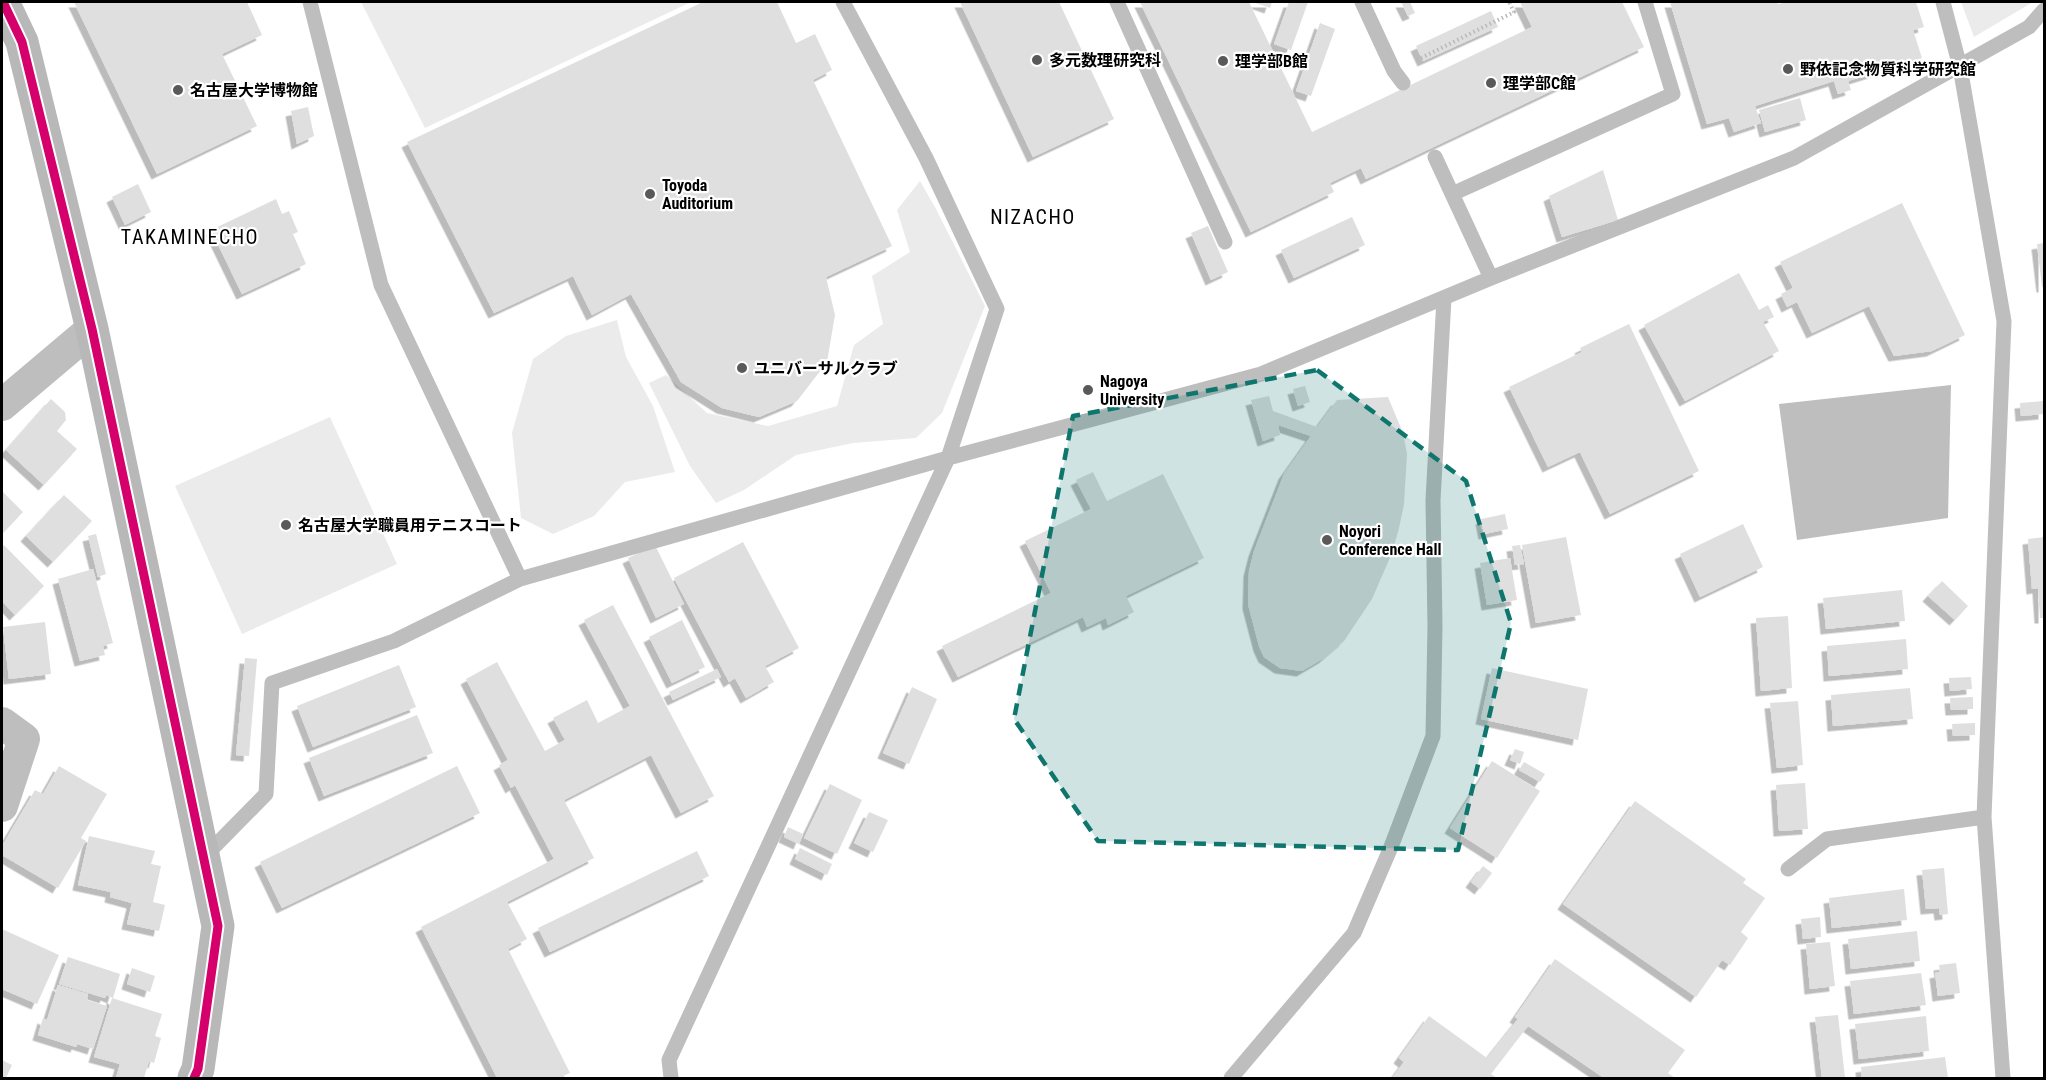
<svg xmlns="http://www.w3.org/2000/svg" width="2046" height="1080" viewBox="0 0 2046 1080" font-family="'Roboto Condensed','Noto Sans JP',sans-serif">
<style>
.green{fill:#ebebeb}
.water{fill:#bebebe}
.building{fill:#dfdfdf;filter:url(#shadow)}
.lines{fill:none;stroke-linecap:round;stroke-linejoin:round}
.path{stroke:#b9b9b9;stroke-width:4;stroke-dasharray:1.5 3;stroke-linecap:butt}
.lane{stroke:#bebebe;stroke-width:15}
.street{stroke:#bebebe;stroke-width:32}
.secondary{stroke:#b8b8b8;stroke-width:33}
.cycleway-casing{stroke:#fff;stroke-width:13}
.cycleway{stroke:#d6006c;stroke-width:9}
.marked{fill:#0f766e;fill-opacity:0.2;stroke:#0f766e;stroke-width:4.5;stroke-dasharray:12 8;stroke-linejoin:round}
.poi-dot{fill:#595959;stroke:#fff;stroke-width:2}
.labels{text-anchor:middle;dominant-baseline:central;stroke-width:4.5;stroke-linejoin:round;paint-order:stroke}
.poi-label{font-size:16px;font-weight:bold;fill:#000;stroke:#fff;text-anchor:start}
.quarter-label{font-size:20px;letter-spacing:1.5px;fill:#000;stroke:#fff}
</style>
<defs>
<filter id="shadow"><feDropShadow dx="-5.5" dy="5.5" stdDeviation="0" flood-color="#0004"/></filter>
</defs>
<rect width="100%" height="100%" fill="#fff"/>
<path class="green" d="M361,2H691L425,128Z
M1961,2H2033L1974,37Z
M920,181L936,209L985,306L942,413L916,438L853,443L796,455L744,490L716,503L690,466L649,383L666,375L707,413L768,426L837,406L854,345L883,324L872,276L910,252L897,210Z
M617,320L626,357L653,406L675,472L625,482L594,516L553,534L521,518L512,433L533,359L566,336Z
M330,417L397,564L242,634L175,486Z"/>
<path class="water" d="M1951,385L1948,518L1797,540L1779,404Z"/>
<path class="building" d="M74,2H247L262,35L222,54L257,126L157,174Z
M703,2H777L796,43L815,34L832,70L813,80L892,246L826,277L835,315L827,362L797,401L759,417L722,408L681,382L631,294L592,315L573,276L494,313L407,142Z
M960,2H1059L1114,119L1033,157Z
M1140,2H1249L1312,132L1532,27L1520,2H1622L1644,47L1366,179L1361,168L1330,183L1334,192L1251,232Z
M1253,2H1272L1270,8Z
M1289,2H1308L1291,50L1274,44Z
M1401,2H1410L1415,13L1408,16Z
M1670,2H1777L1778,4L1787,2H1916L1924,27L1913,30L1922,58L1848,81L1851,90L1838,94L1834,81L1755,106L1761,123L1734,132L1729,118L1707,124Z
M1491,11L1498,27L1423,61L1416,46Z
M1320,23L1335,29L1311,96L1296,91Z
M1800,98L1806,120L1765,132L1759,110Z
M308,107L314,136L297,144L291,111Z
M1603,170L1618,220L1562,237L1549,196Z
M138,184L151,212L125,225L112,197Z
M276,199L282,214L289,211L298,232L293,234L306,264L242,294L211,230Z
M1902,203L1965,335L1932,351L1894,356L1869,306L1812,333L1797,302L1787,307L1781,294L1793,288L1780,262Z
M1352,217L1365,245L1294,278L1281,250Z
M1208,226L1228,272L1211,280L1191,233Z
M2044,243V287H2042L2037,244Z
M1739,273L1759,310L1768,305L1774,317L1763,322L1779,351L1685,401L1644,325Z
M1629,324L1699,471L1610,514L1580,452L1548,467L1509,387L1582,352L1580,348Z
M1305,386L1310,402L1298,406L1293,389Z
M1269,396L1273,411L1317,427L1337,400L1388,397L1403,433L1407,454L1404,504L1399,528L1392,553L1372,599L1344,641L1324,658L1302,671L1280,668L1264,657L1259,646L1248,604L1249,571L1254,551L1284,474L1311,436L1278,425L1280,435L1263,441L1251,400Z
M51,399L65,412L66,420L57,431L77,449L44,485L6,450Z
M2044,401V414L2021,416L2020,403Z
M1093,472L1107,501L1163,474L1204,558L1126,596L1134,612L1108,625L1106,618L1087,627L1083,617L958,677L942,646L1051,593L1025,541L1091,509L1076,480Z
M2,491L23,512L2,534Z
M64,495L92,521L53,562L26,536Z
M1505,514L1508,529L1484,534L1481,519Z
M1743,524L1763,567L1700,597L1680,554Z
M96,534L106,574L98,577L88,536Z
M1566,537L1581,615L1536,623L1522,545Z
M2044,537V618H2040L2038,588L2032,589L2028,539Z
M743,542L799,648L765,666L774,682L746,698L735,678L729,682L674,578Z
M4,545L44,586L15,615L2,601V548Z
M655,545L684,604L656,618L628,558Z
M1520,545L1524,564L1515,565L1512,546Z
M1510,558L1517,600L1487,605L1480,563Z
M93,569L113,643L103,646L105,655L80,661L58,579Z
M1942,581L1968,606L1955,620L1928,596Z
M1902,590L1905,621L1826,629L1823,598Z
M613,605L714,796L681,813L651,755L564,800L594,858L507,902L527,939L508,949L570,1073L558,1078H497L421,927L554,859L515,785L511,788L499,765L508,760L466,679L497,662L545,751L565,740L553,718L587,700L598,723L630,706L584,620Z
M1788,616L1792,688L1761,691L1756,618Z
M682,620L705,667L672,683L649,637Z
M45,622L51,674L9,679L3,627Z
M1906,639L1908,669L1829,676L1827,646Z
M245,658L257,659L249,756L236,755Z
M399,665L416,707L313,747L297,706Z
M1492,668L1588,689L1578,740L1481,719Z
M717,669L721,677L673,700L669,692Z
M1971,677L1972,689L1950,691L1949,678Z
M912,687L937,699L909,764L883,753Z
M1910,688L1913,719L1833,726L1831,695Z
M1973,697V709L1951,710L1950,698Z
M1798,701L1803,765L1777,768L1770,703Z
M417,715L433,753L324,796L309,758Z
M1975,723V735L1953,736L1952,724Z
M1515,749L1524,752L1520,764L1510,760Z
M1492,761L1540,791L1497,858L1450,828Z
M1524,762L1545,774L1540,782L1519,770Z
M59,766L107,794L81,838L86,841L58,888L2,855V846L35,790L43,794Z
M457,766L480,813L282,908L260,862Z
M1805,783L1808,829L1779,831L1776,785Z
M830,784L862,800L837,854L804,838Z
M1635,801L1746,879L1743,883L1765,898L1741,932L1748,938L1730,965L1722,960L1696,997L1563,904Z
M869,812L888,820L873,852L854,843Z
M788,827L803,834L799,844L784,837Z
M89,836L155,851L151,864L161,866L153,902L165,905L159,931L127,924L132,903L110,897L111,892L78,885Z
M800,848L832,864L827,875L795,859Z
M697,851L709,876L550,952L538,928Z
M1483,866L1492,873L1480,889L1471,882Z
M1944,868L1948,914L1940,915L1939,908L1926,909L1922,870Z
M1904,889L1907,920L1832,928L1829,898Z
M1820,917L1821,937L1803,939L1801,919Z
M2,929L59,955L37,1004L2,989Z
M1917,931L1920,961L1851,969L1848,939Z
M1830,942L1835,986L1810,989L1806,944Z
M68,957L120,974L113,998L106,995L105,998L59,984Z
M1555,959L1685,1050L1668,1073L1675,1078H1604L1528,1026L1491,1074L1497,1078H1392L1404,1062L1399,1058L1429,1016L1487,1058L1518,1019L1515,1017Z
M1956,963L1960,993L1938,996L1935,973L1940,972L1939,965Z
M132,968L155,976L150,992L127,984Z
M1921,973L1926,1005L1854,1014L1850,981Z
M58,985L88,994L87,1000L107,1006L93,1049L77,1044L76,1047L38,1035L43,1018L47,1020Z
M112,998L162,1014L155,1036L161,1038L154,1063L149,1061L144,1078H116L120,1064L94,1057Z
M1838,1015L1845,1078H1822L1815,1017Z
M1926,1016L1929,1051L1859,1059L1855,1024Z
M1945,1057L1948,1078H1862L1861,1067Z
M2,1060L12,1065L6,1078H2Z"/>
<g class="lines">
<path class="path" d="M1417,60L1514,12L1509,2"/>
<path class="lane" d="M310,2L381,285L520,579
M1117,2L1225,242
M1362,2L1394,71L1403,83
M1943,2L1960,67L2004,321L1984,817L2003,1078
M1435,157L1491,278
M1452,194L1673,94L1645,2
M204,857L266,794L272,683L394,641L520,579L948,458L1261,374L1491,278L1794,158L2029,27L2044,10
M1788,869L1827,839L1984,817
M671,1078L669,1060L948,458L997,309L926,158L843,2
M1231,1078L1354,933L1391,847L1433,736L1435,626L1433,500L1444,298"/>
<path class="street" d="M2,405L92,329
M2,723L24,739L2,806"/>
<path class="secondary" d="M3,2L22,42L92,329L218,926L198,1069L194,1078"/>
<g class="cycleway-casing">
<path id="cycleway" d="M3,2L22,42L92,329L218,926L198,1069L194,1078"/>
</g>
<use href="#cycleway" class="cycleway"/>
</g>
<path class="marked" d="M1317,370L1466,481L1511,623L1458,850L1098,841L1014,719L1073,416Z"/>
<g class="poi-dot">
<circle cx="1037" cy="60" r="6"/>
<circle cx="1223" cy="61" r="6"/>
<circle cx="1788" cy="69" r="6"/>
<circle cx="1491" cy="83" r="6"/>
<circle cx="178" cy="90" r="6"/>
<circle cx="650" cy="194" r="6"/>
<circle cx="742" cy="368" r="6"/>
<circle cx="1088" cy="390" r="6"/>
<circle cx="286" cy="525" r="6"/>
<circle cx="1327" cy="540" r="6"/>
</g>
<g class="labels">
<g class="poi-label">
<text x="1049" y="60">多元数理研究科</text>
<text x="1235" y="61">理学部B館</text>
<text x="1800" y="69">野依記念物質科学研究館</text>
<text x="1503" y="83">理学部C館</text>
<text x="190" y="90">名古屋大学博物館</text>
<text x="662" y="185">Toyoda<tspan x="662" dy="18">Auditorium</tspan></text>
<text x="754" y="368">ユニバーサルクラブ</text>
<text x="1100" y="381">Nagoya<tspan x="1100" dy="18">University</tspan></text>
<text x="298" y="525">名古屋大学職員用テニスコート</text>
<text x="1339" y="531">Noyori<tspan x="1339" dy="18">Conference Hall</tspan></text>
</g>
<g class="quarter-label">
<text x="1033" y="217">NIZACHO</text>
<text x="190" y="237">TAKAMINECHO</text>
</g>
</g>
<rect width="2046" height="1080" fill="none" stroke="#000000" stroke-width="6"/>
</svg>
